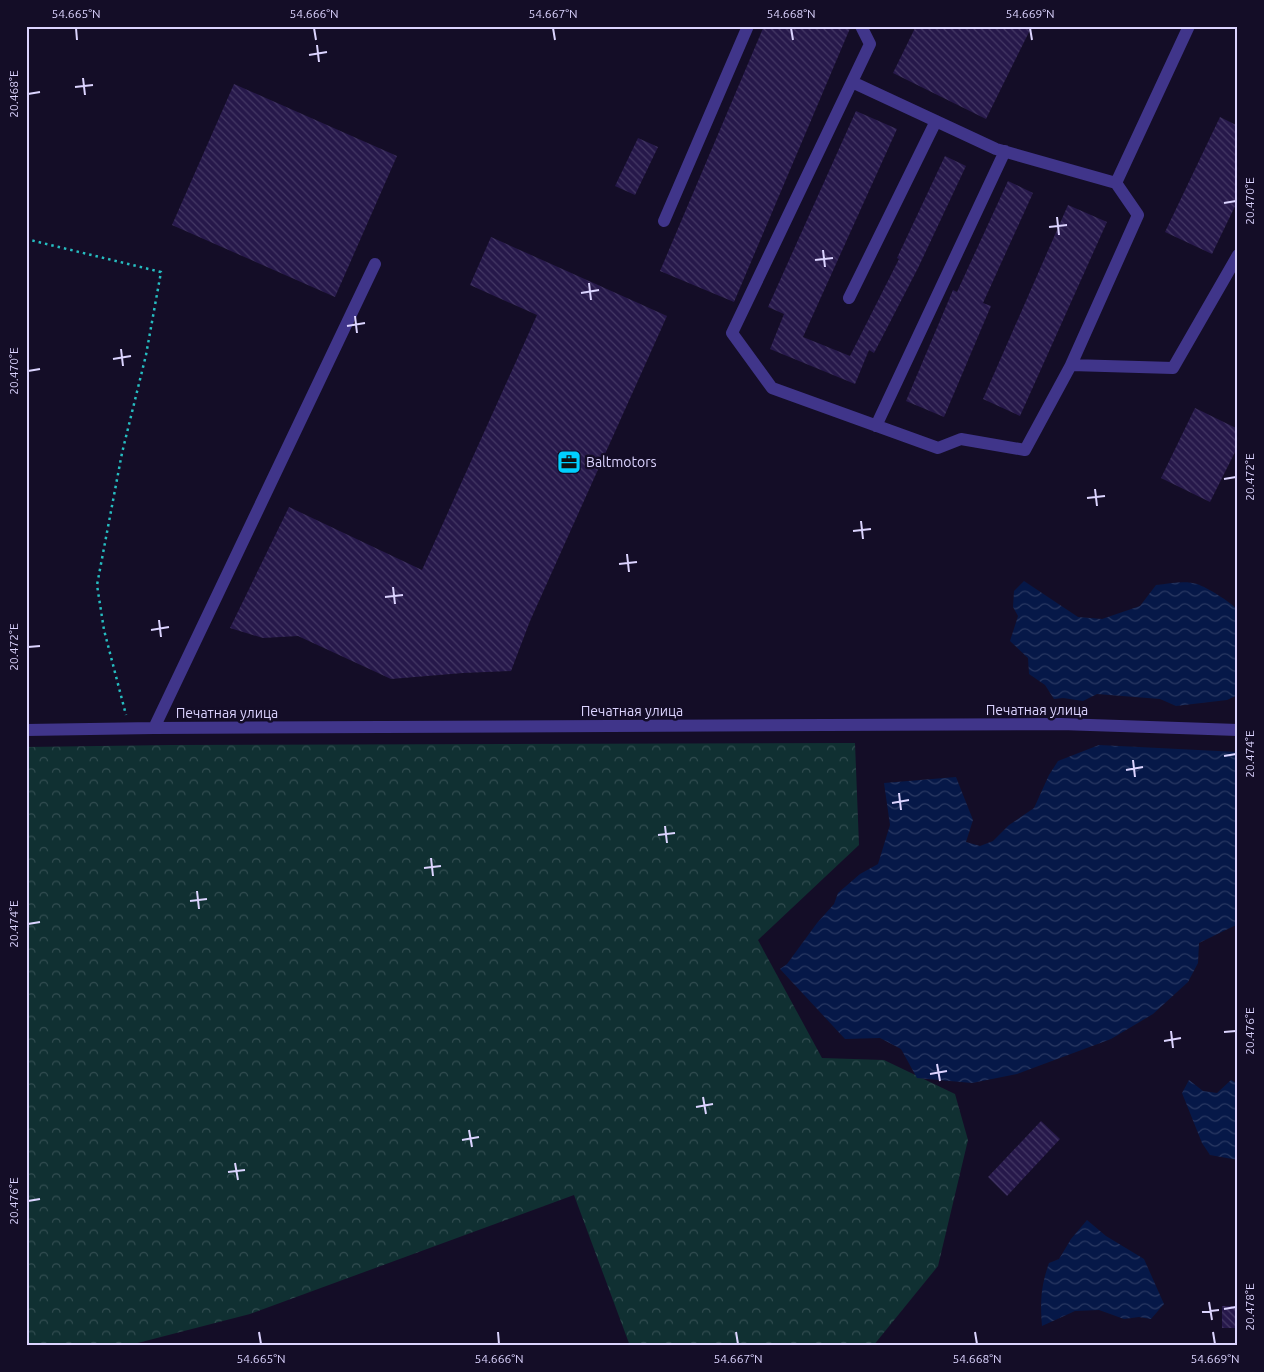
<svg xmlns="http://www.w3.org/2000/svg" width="1264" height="1372" viewBox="0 0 1264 1372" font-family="Ubuntu,sans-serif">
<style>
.forest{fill:url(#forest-crowns)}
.water{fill:url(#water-waves)}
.building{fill:url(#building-back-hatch)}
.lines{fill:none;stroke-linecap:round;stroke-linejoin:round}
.path{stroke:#26bdc1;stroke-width:2.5;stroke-dasharray:2.5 4;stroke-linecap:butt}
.minor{stroke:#40358a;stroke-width:12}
.ticks{fill:none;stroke:#dcd4ff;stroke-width:2}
.labels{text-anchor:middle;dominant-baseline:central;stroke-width:5;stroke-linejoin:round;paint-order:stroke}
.poi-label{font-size:14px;fill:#dcd4ff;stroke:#140d27;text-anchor:start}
.street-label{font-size:14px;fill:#dcd4ff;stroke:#140d27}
.neatline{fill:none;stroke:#dcd4ff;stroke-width:2}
.ticks-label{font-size:12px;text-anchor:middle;fill:#dcd4ff}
</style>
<defs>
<pattern id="forest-crowns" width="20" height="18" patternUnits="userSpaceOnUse" patternTransform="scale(1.25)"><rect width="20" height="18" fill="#103032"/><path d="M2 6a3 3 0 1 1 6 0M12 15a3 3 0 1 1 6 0" fill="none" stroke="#324d51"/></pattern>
<pattern id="water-waves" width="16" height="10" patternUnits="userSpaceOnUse" patternTransform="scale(1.25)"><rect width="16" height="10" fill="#061848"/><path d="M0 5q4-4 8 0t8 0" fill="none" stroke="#2a3963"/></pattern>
<pattern id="building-back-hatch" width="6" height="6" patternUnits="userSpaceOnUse" patternTransform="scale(1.25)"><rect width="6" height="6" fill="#26184a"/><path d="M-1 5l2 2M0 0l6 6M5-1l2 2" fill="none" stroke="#453965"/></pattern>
</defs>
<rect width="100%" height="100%" fill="#140d27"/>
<path class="forest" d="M855,743L859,845L758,940L822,1058L884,1060L955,1094L968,1140L938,1266L873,1346H630L574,1195L250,1314L126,1346H26V747L171,745Z"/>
<path class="water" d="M1024,581L1078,617L1102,619L1140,606L1156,585C1169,584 1184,580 1197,584C1208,588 1229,601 1238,610V695L1227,700L1176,706L1160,699L1097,694L1083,701L1063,698L1054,699L1045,685L1029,674L1028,658L1010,641L1018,616L1013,607L1014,591Z
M1099,745L1238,752V925L1234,926L1199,943L1198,963L1188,982L1153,1014L1111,1039L1017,1074L972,1083L917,1078L901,1049L880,1038L845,1039L780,969L787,964L817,923L834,904L838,893L860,874L878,864L890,825L884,783L956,777L973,820L966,842L980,846L993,841L1009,825L1034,808L1049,775L1058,761Z
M1189,1080L1203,1091L1217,1093L1231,1080L1238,1084V1160L1210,1155L1202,1143L1182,1093Z
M1087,1220L1106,1236L1144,1259L1164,1304L1151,1319L1139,1317L1124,1319L1099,1310L1075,1311L1042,1326C1040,1301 1041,1286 1049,1263L1059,1259L1071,1239Z"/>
<path class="building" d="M764,26H851L734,302L660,271Z
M916,26H1032L986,119L893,73Z
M234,84L397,156L335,297L172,225Z
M856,111L897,129L803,337L850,356L899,259L897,258L945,156L966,166L918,268L874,353L869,350L855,384L770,349L784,314L768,307Z
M1220,117L1238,126V200L1212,254L1165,232Z
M638,138L658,147L635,195L615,186Z
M1008,181L1033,193L983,303L991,306L944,417L906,401L953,290L957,292Z
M1068,205L1107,222L1020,416L983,399Z
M491,237L667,316L530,621L511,671L463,673L391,679L298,636L263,638L230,628L289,507L422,570L537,315L470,285Z
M1195,408L1238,429V446L1210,502L1161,478Z
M1041,1121L1060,1139L1007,1196L988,1177Z
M1222,1306H1238V1328H1222Z"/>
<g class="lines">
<path class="path" d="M26,239L161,272L146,355L122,453L97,585L104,630L126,715"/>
<path class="minor" d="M861,26L870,44L732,333L772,388L938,448L961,439L1025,450L1071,365
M852,82L996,149L1116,183L1138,215L1071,365L1173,368L1238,255
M1116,183L1189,26
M664,221L748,26
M849,298L936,121
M876,426L1005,151
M154,728L375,264
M26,730L154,728L1061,724L1238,730"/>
</g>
<path class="ticks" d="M76,28L77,40M314,28L316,40M553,28L555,40M791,28L793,40M1030,28L1032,40M317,45L319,62M309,55L327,52M83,78L85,95M75,87L93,85M28,94L40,92M1224,203L1236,201M1057,217L1059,235M1049,227L1067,225M823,250L825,267M815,260L833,258M589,283L591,300M581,293L599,290M355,316L357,333M347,326L365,323M121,349L123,366M113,359L131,356M28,371L40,369M1224,479L1236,477M1095,489L1097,506M1087,498L1105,496M861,521L863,539M853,531L871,529M627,554L629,572M619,564L637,562M393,587L395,604M385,597L403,595M159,620L161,637M151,630L169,627M28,647L40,646M1224,756L1236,754M1133,760L1135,777M1126,770L1143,767M899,793L901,810M892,803L909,800M665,826L667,843M658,835L675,833M431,858L433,876M424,868L441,866M197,891L199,909M190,901L207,899M28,924L40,922M1171,1031L1173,1048M1224,1032L1236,1031M1164,1041L1181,1038M937,1064L940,1081M930,1074L947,1071M703,1097L706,1114M696,1107L713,1104M469,1130L472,1147M462,1140L479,1137M235,1163L238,1180M228,1172L245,1170M28,1201L40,1199M1209,1302L1212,1320M1224,1309L1236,1307M1202,1312L1219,1310M259,1332L261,1344M498,1332L499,1344M736,1332L738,1344M975,1332L977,1344M1213,1332L1215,1344"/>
<defs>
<g id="office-square" transform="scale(1.25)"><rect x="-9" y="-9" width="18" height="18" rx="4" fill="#00cfff" stroke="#140d27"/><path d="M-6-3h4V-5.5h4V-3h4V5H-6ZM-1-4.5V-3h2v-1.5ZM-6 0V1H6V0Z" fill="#111"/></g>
</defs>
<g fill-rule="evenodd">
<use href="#office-square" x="569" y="462"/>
</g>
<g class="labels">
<g class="poi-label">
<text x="586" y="462">Baltmotors</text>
</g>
<g class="street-label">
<text x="1037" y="710">Печатная улица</text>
<text x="632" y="711">Печатная улица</text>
<text x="227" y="713">Печатная улица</text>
</g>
</g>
<rect width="1264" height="1372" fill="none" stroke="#140d27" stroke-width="55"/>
<rect x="28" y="28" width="1208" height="1316" class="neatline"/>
<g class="ticks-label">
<text x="76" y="18">54.665°N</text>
<text x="314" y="18">54.666°N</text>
<text x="553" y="18">54.667°N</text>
<text x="791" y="18">54.668°N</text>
<text x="1030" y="18">54.669°N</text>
<text transform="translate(14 94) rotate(-90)" y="4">20.468°E</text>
<text transform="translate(1250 201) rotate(-90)" y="4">20.470°E</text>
<text transform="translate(14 371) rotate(-90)" y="4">20.470°E</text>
<text transform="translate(1250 477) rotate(-90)" y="4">20.472°E</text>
<text transform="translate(14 647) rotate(-90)" y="4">20.472°E</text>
<text transform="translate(1250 754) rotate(-90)" y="4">20.474°E</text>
<text transform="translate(14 924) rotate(-90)" y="4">20.474°E</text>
<text transform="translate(1250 1031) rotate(-90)" y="4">20.476°E</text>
<text transform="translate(14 1201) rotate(-90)" y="4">20.476°E</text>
<text transform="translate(1250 1307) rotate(-90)" y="4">20.478°E</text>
<text x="261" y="1363">54.665°N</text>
<text x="499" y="1363">54.666°N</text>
<text x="738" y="1363">54.667°N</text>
<text x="977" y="1363">54.668°N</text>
<text x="1215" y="1363">54.669°N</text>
</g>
</svg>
